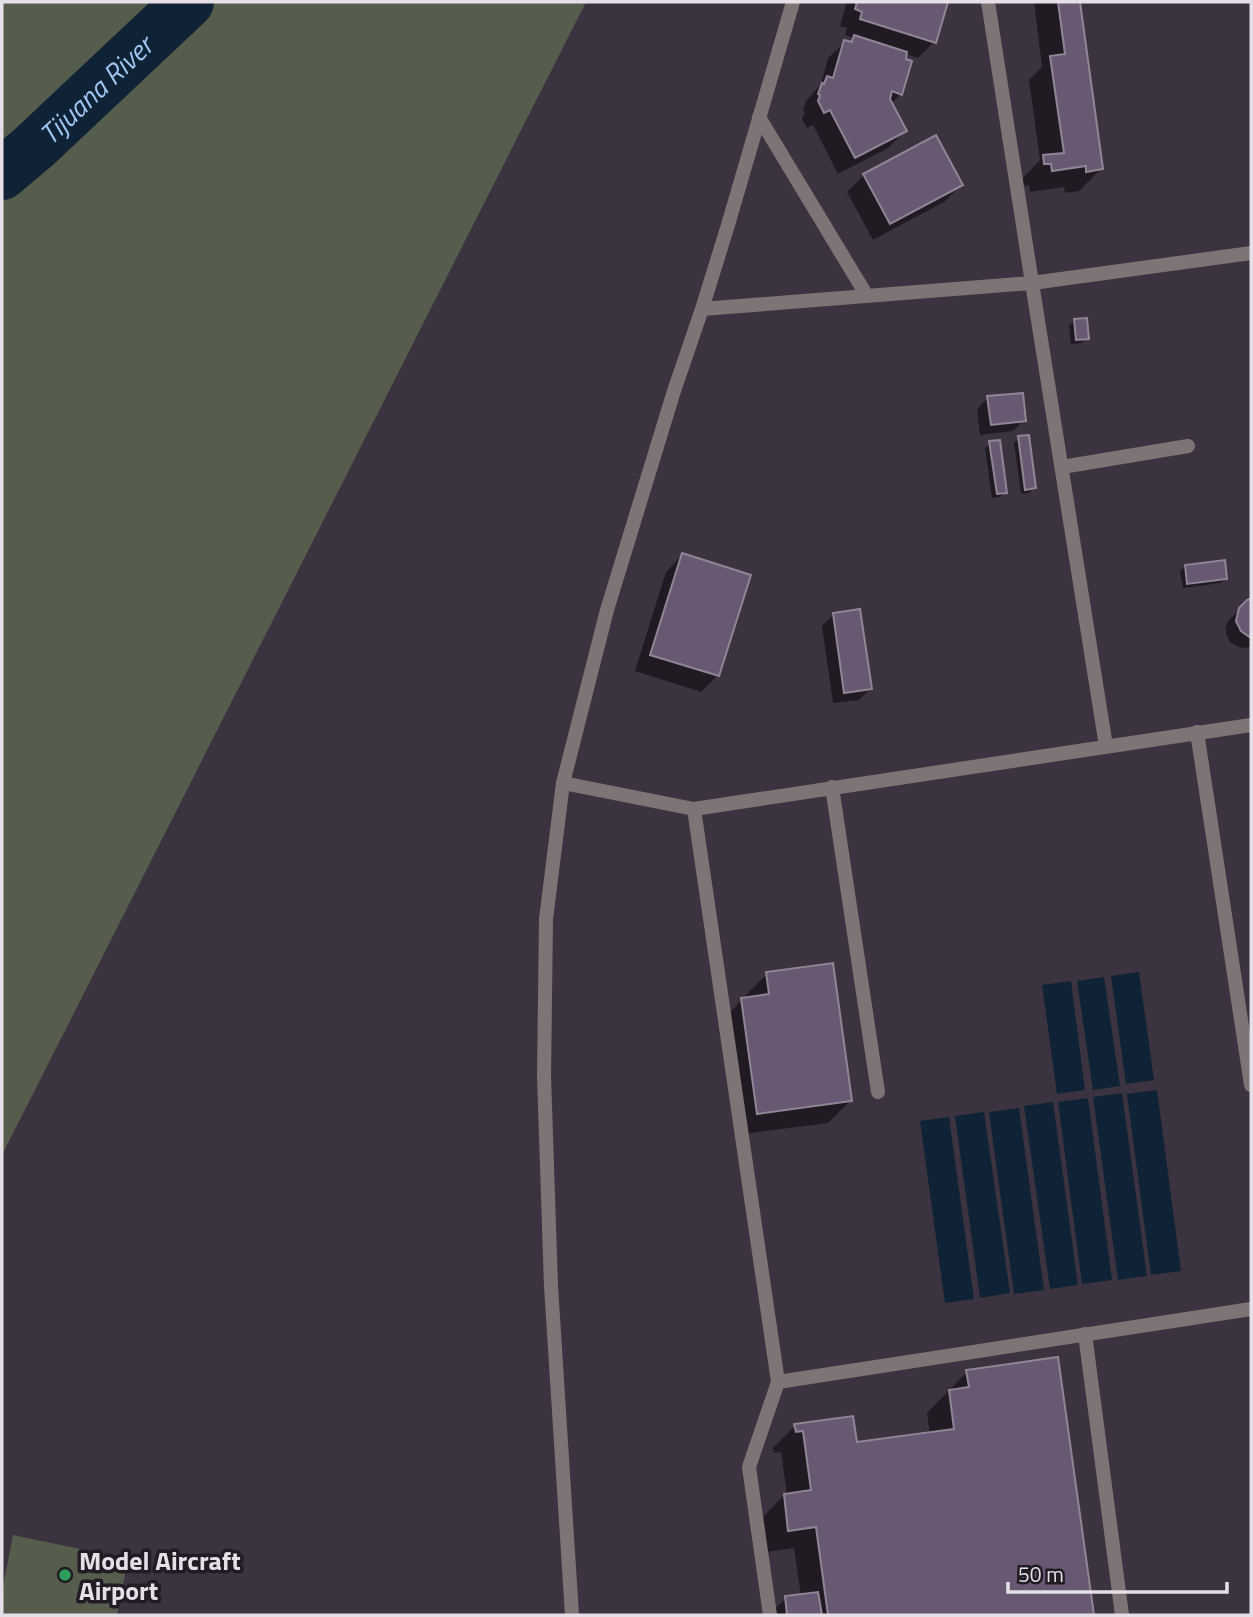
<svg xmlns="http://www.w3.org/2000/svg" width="1253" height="1617" viewBox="0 0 1253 1617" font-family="'Titillium Web',sans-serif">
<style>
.green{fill:#575d4c}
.water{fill:#102336}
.shadow{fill:#0007}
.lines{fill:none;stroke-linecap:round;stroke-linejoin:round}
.river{stroke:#102336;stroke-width:52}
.building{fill:#695871;stroke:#908596;stroke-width:2}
.service{stroke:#7e7476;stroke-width:14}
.leisure-dot{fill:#2e9e5b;stroke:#211c23;stroke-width:2.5}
.labels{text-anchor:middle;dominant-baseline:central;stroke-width:7;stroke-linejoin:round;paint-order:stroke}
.poi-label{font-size:26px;font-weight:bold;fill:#e5dfe8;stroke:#211c23;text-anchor:start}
.water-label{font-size:28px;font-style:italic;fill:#9fc6f2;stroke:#211c23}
</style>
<rect width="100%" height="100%" fill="#3c3340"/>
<path class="green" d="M2,2H586L2,1155Z
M13,1535L128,1559L117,1615H2V1592Z"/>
<path class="water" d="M1139,972L1154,1080L1126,1084L1111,976Z
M1104,977L1120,1086L1093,1090L1077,981Z
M1071,981L1085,1090L1057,1094L1042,985Z
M1157,1090L1181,1271L1151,1275L1127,1094Z
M1122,1093L1147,1276L1118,1280L1093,1097Z
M1088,1098L1112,1280L1082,1284L1058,1102Z
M1053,1102L1078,1285L1050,1289L1024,1106Z
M1019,1108L1044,1290L1014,1294L989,1112Z
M984,1112L1010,1293L980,1298L955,1116Z
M949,1117L974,1299L945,1303L920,1121Z"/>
<path class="shadow" d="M847,2H946L934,42L918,58L905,54L901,94L891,104L905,131L888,148L838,174L813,125L807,128L802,119L805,112L803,111L806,101L821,84L828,58L845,42L849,43L854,38L845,35L847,28L840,26Z
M1034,2H1079L1101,169L1079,191L1065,193L1064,187L1030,192L1029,185L1023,186L1022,179L1040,160L1029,80L1042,67Z
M864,175L961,185L944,202L873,240L847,192Z
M1074,321L1087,338L1082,343L1071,344L1069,326Z
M988,398L1024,420L1013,431L980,435L977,409Z
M1019,438L1034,488L1029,493L1021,494L1014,443Z
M990,443L1006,492L1000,497L992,498L985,448Z
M682,555L718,675L701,692L635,671L666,572Z
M1186,566L1226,578L1221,583L1183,588L1180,571Z
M1251,600V647L1241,648L1230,642L1226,633V627L1228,621L1248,601Z
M833,615L870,689L859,700L833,703L822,626Z
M767,974L850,1101L828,1123L736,1135L720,1022L742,1000H746L745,996Z
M1057,1359L1092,1615H775V1609L786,1598L801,1596L794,1548L767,1552L763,1517L784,1495H787L781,1452L774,1453L773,1448L795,1426L855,1444L930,1434L927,1413L967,1372Z"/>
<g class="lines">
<path class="river" id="s1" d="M2,174L34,147L188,2"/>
</g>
<path class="building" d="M857,2H948L936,43L860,19L862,12L855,9Z
M1058,2H1080L1103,169L1086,172V166L1052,171L1051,164H1044L1043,155L1064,153L1050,56L1065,54Z
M854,35L907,52L906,59L912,61L902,95L892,91L890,99L907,131L855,158L830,110L824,113L818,101L820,95L818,94L822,83L824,84L827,76L833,78L844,40L852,42Z
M936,135L963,185L890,224L863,174Z
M1087,318L1089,339L1076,340L1074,319Z
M1023,393L1026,421L991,425L987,396Z
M1029,435L1036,488L1025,490L1018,436Z
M1000,440L1007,493L997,494L989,441Z
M682,553L751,575L719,676L650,655Z
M1225,560L1227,579L1187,584L1185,565Z
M1251,598V638L1241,631L1236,621L1239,608L1247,600Z
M860,609L872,689L844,693L833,613Z
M833,963L852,1101L757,1114L741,998L769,994L766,972Z
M1058,1357L1094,1615H828L816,1527L788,1531L784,1494L811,1490L803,1431L796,1432L794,1424L853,1416L857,1442L954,1429L949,1390L969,1387L966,1370Z
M818,1592L822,1615H787L785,1596Z"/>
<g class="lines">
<path class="service" d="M759,117L867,296
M702,309L1032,283L988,2
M1062,467L1188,446
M1197,732L1251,1085
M1106,746L1032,283L1251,253
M563,783L694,809L1251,725
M832,787L878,1092
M694,809L778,1382
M1085,1334L1122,1615
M572,1615L551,1286L544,1076L546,919L563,783L607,610L674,391L702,309L728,225L793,2
M770,1615L749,1467L778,1382L1251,1309"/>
</g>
<circle class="leisure-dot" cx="65" cy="1575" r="7"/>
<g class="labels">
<g class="poi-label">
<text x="79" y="1560">Model Aircraft<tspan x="79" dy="30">Airport</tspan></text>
</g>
<g class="water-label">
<text stroke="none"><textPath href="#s1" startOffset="126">Tijuana River</textPath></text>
</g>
</g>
<rect width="1253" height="1617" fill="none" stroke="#e5dfe8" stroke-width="7"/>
<path d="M1008 1582v10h219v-10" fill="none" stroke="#e5dfe8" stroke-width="3.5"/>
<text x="1018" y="1582" font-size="21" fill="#e5dfe8" stroke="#211c23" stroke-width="5" paint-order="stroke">50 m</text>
</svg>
